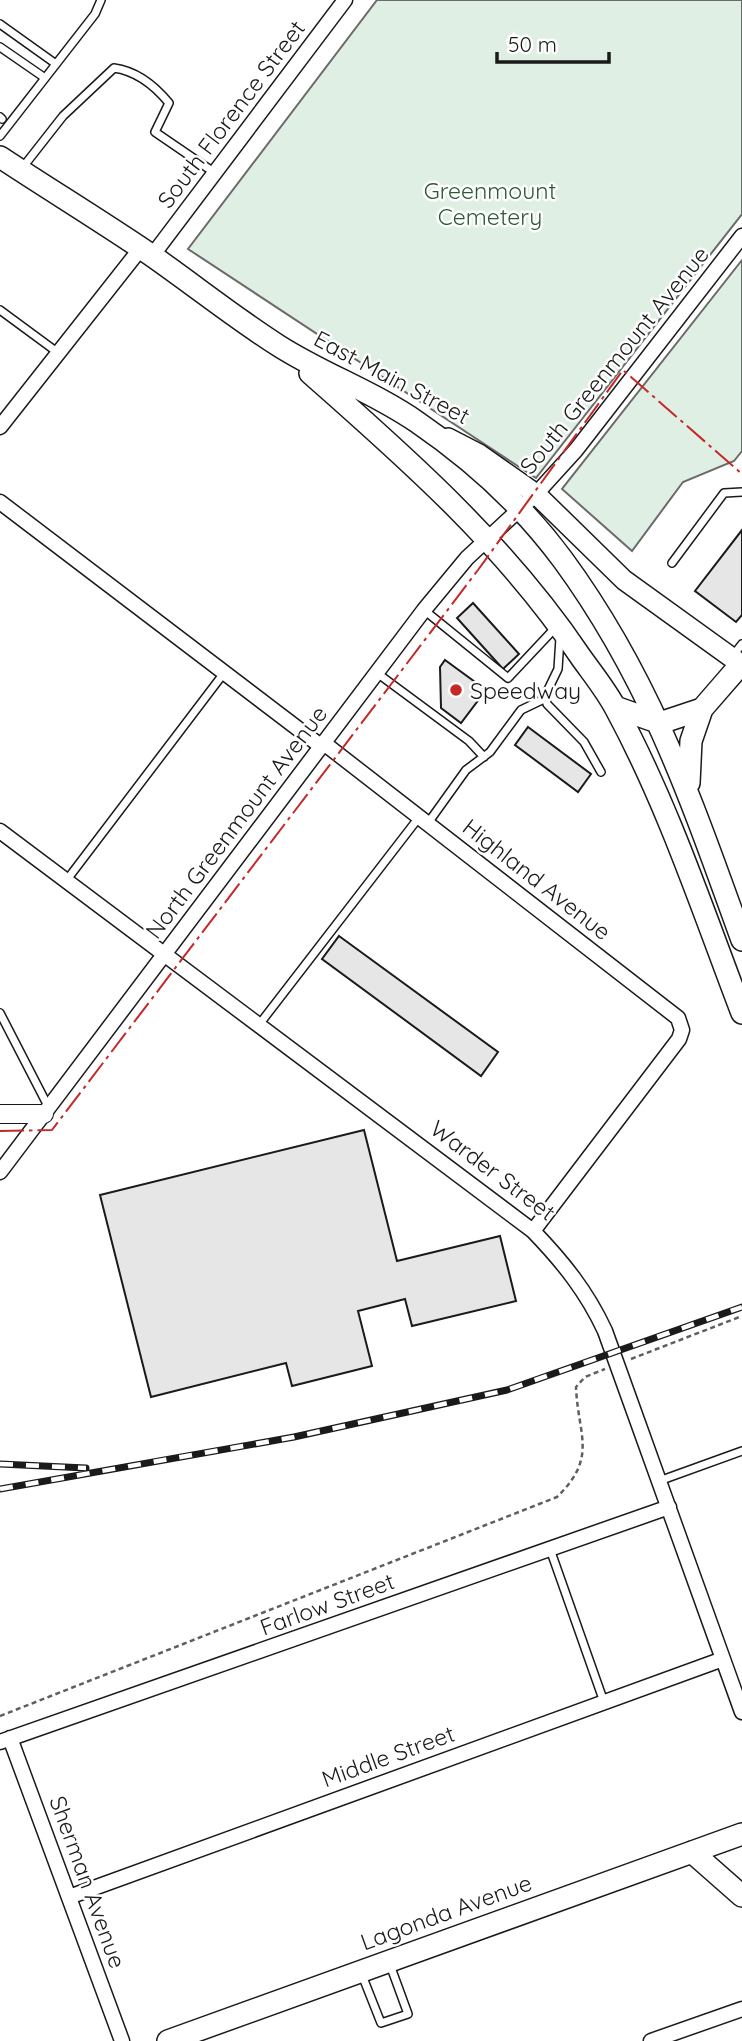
<svg xmlns="http://www.w3.org/2000/svg" width="742" height="2041" viewBox="0 0 742 2041" font-family="Quicksand,sans-serif">
<style>
.green{fill:#e0efe3;stroke:#6a6a6a;stroke-width:2}
.building{fill:#e6e6e6;stroke:#1a1a1a;stroke-width:2}
.lines{fill:none;stroke-linecap:round;stroke-linejoin:round}
.service-casing{stroke:#1a1a1a;stroke-width:10}
.minor-casing{stroke:#1a1a1a;stroke-width:17}
.tertiary-casing{stroke:#1a1a1a;stroke-width:20}
.secondary-casing{stroke:#1a1a1a;stroke-width:22}
.primary-casing{stroke:#1a1a1a;stroke-width:24}
.path{stroke:#5f5f5f;stroke-width:2.5;stroke-dasharray:5 3.5;stroke-linecap:butt}
.service{stroke:#fff;stroke-width:7}
.minor{stroke:#fff;stroke-width:14}
.tertiary{stroke:#fff;stroke-width:18}
.secondary{stroke:#fff;stroke-width:19}
.primary{stroke:#fff;stroke-width:21}
.rail-casing{stroke:#1a1a1a;stroke-width:7}
.rail{stroke:#fff;stroke-width:4.5;stroke-dasharray:13;stroke-linecap:butt}
.power{stroke:#c62828;stroke-width:2;stroke-dasharray:24 5 3.5 5;stroke-linecap:butt}
.poi-dot{fill:#c62828;stroke:#fff;stroke-width:2.5}
.labels{text-anchor:middle;dominant-baseline:central;stroke-width:5;stroke-linejoin:round;paint-order:stroke}
.street-label{font-size:23px;fill:#1a1a1a;stroke:#fff}
.park-label{font-size:23px;fill:#2b5a34;stroke:#fff}
.poi-label{font-size:23px;fill:#1a1a1a;stroke:#fff;text-anchor:start}
</style>
<rect width="100%" height="100%" fill="#fff"/>
<path class="green" d="M377,0H742V214L536,478L188,249Z
M742,260V451L734,461L683,482L632,551L562,489Z"/>
<path class="building" d="M742,530V615L736,622L695,591Z
M473,603L519,654L503,669L457,618Z
M445,660L486,690L461,723L441,708L440,667Z
M528,727L591,774L578,792L515,745Z
M339,936L498,1052L481,1076L322,959Z
M364,1130L397,1261L500,1236L516,1301L412,1326L405,1299L358,1311L372,1366L292,1386L286,1363L151,1397L100,1195Z"/>
<g class="lines">
<g class="service-casing">
<path id="service" d="M0,24L56,64
M0,47L45,78
M0,117L2,119
M0,136L95,14L101,0
M23,167L63,116L114,68C136,71 155,86 169,103L155,132L215,173
M0,310L57,352
M672,563L724,493L742,492
M424,610L508,678L556,627
M560,638L558,669L545,696L547,704L584,742L601,772
M732,657L742,644
M377,673L469,741L484,757
M428,823L466,770L490,752L521,710L546,698
M66,881L224,673
M0,1013L49,1108
M258,1026L420,816
M659,1481L742,1451
M550,1549L604,1702
M362,1975L381,2023L408,2014L389,1962"/>
</g>
<g class="minor-casing">
<path id="minor" d="M152,256L345,0
M0,427L141,248
M0,502L322,747
M325,744L678,1018L682,1030L679,1039L533,1231
M0,831L533,1231C563,1262 587,1292 605,1331L742,1712
M0,1172L424,610L467,558L536,494L576,450L742,236
M10,1738L122,2041
M0,1742L669,1507
M69,1897L723,1659
M651,2041L742,2009"/>
</g>
<g class="tertiary-casing">
<path id="tertiary" d="M0,1114H44"/>
</g>
<g class="secondary-casing">
<path id="secondary" d="M448,438L479,454L536,494L624,580L742,665"/>
</g>
<g class="primary-casing">
<path id="primary" d="M0,157C50,190 101,221 151,255C194,285 235,318 279,346C323,374 374,392 417,422C471,459 524,507 563,560C651,680 692,802 742,940
M310,373C409,460 506,546 580,656C592,673 606,690 616,709C668,805 703,911 742,1013
M615,707L660,723L702,709L741,664
M689,783L691,741L702,709
M692,1852L742,1896
M168,2041L742,1834"/>
</g>
<path class="path" d="M631,1359L742,1316
M0,1716L557,1497C598,1457 578,1436 576,1387L585,1377L605,1369"/>
<use href="#service" class="service"/>
<use href="#minor" class="minor"/>
<use href="#tertiary" class="tertiary"/>
<use href="#secondary" class="secondary"/>
<use href="#primary" class="primary"/>
<g class="rail-casing">
<path id="rail" d="M0,1464L86,1468
M0,1489L294,1437L507,1390L742,1307"/>
</g>
<use href="#rail" class="rail"/>
<path class="power" d="M0,1131L52,1130L478,570L623,370L742,474"/>
</g>
<circle class="poi-dot" cx="456" cy="690" r="7"/>
<g class="labels">
<g class="street-label">
<text transform="translate(231 114) rotate(-53)">South Florence Street</text>
<text transform="translate(614 360) rotate(-51)">South Greenmount Avenue</text>
<text transform="translate(392 377) rotate(28)">East Main Street</text>
<text transform="translate(236 822) rotate(-53)">North Greenmount Avenue</text>
<text transform="translate(537 879) rotate(38)">Highland Avenue</text>
<text transform="translate(493 1170) rotate(37)">Warder Street</text>
<text transform="translate(327 1604) rotate(-20)">Farlow Street</text>
<text transform="translate(388 1756) rotate(-20)">Middle Street</text>
<text transform="translate(88 1882) rotate(70)">Sherman Avenue</text>
<text transform="translate(446 1912) rotate(-20)">Lagonda Avenue</text>
</g>
<g class="park-label">
<text x="490" y="190">Greenmount<tspan x="490" dy="26">Cemetery</tspan></text>
</g>
<g class="poi-label">
<text x="470" y="690">Speedway</text>
</g>
</g>
<path d="M497 52v10h112v-10" fill="none" stroke="#1a1a1a" stroke-width="3.5"/>
<text x="508" y="52" font-size="21" fill="#1a1a1a" stroke="#ffffff" stroke-width="5" paint-order="stroke">50 m</text>
</svg>
